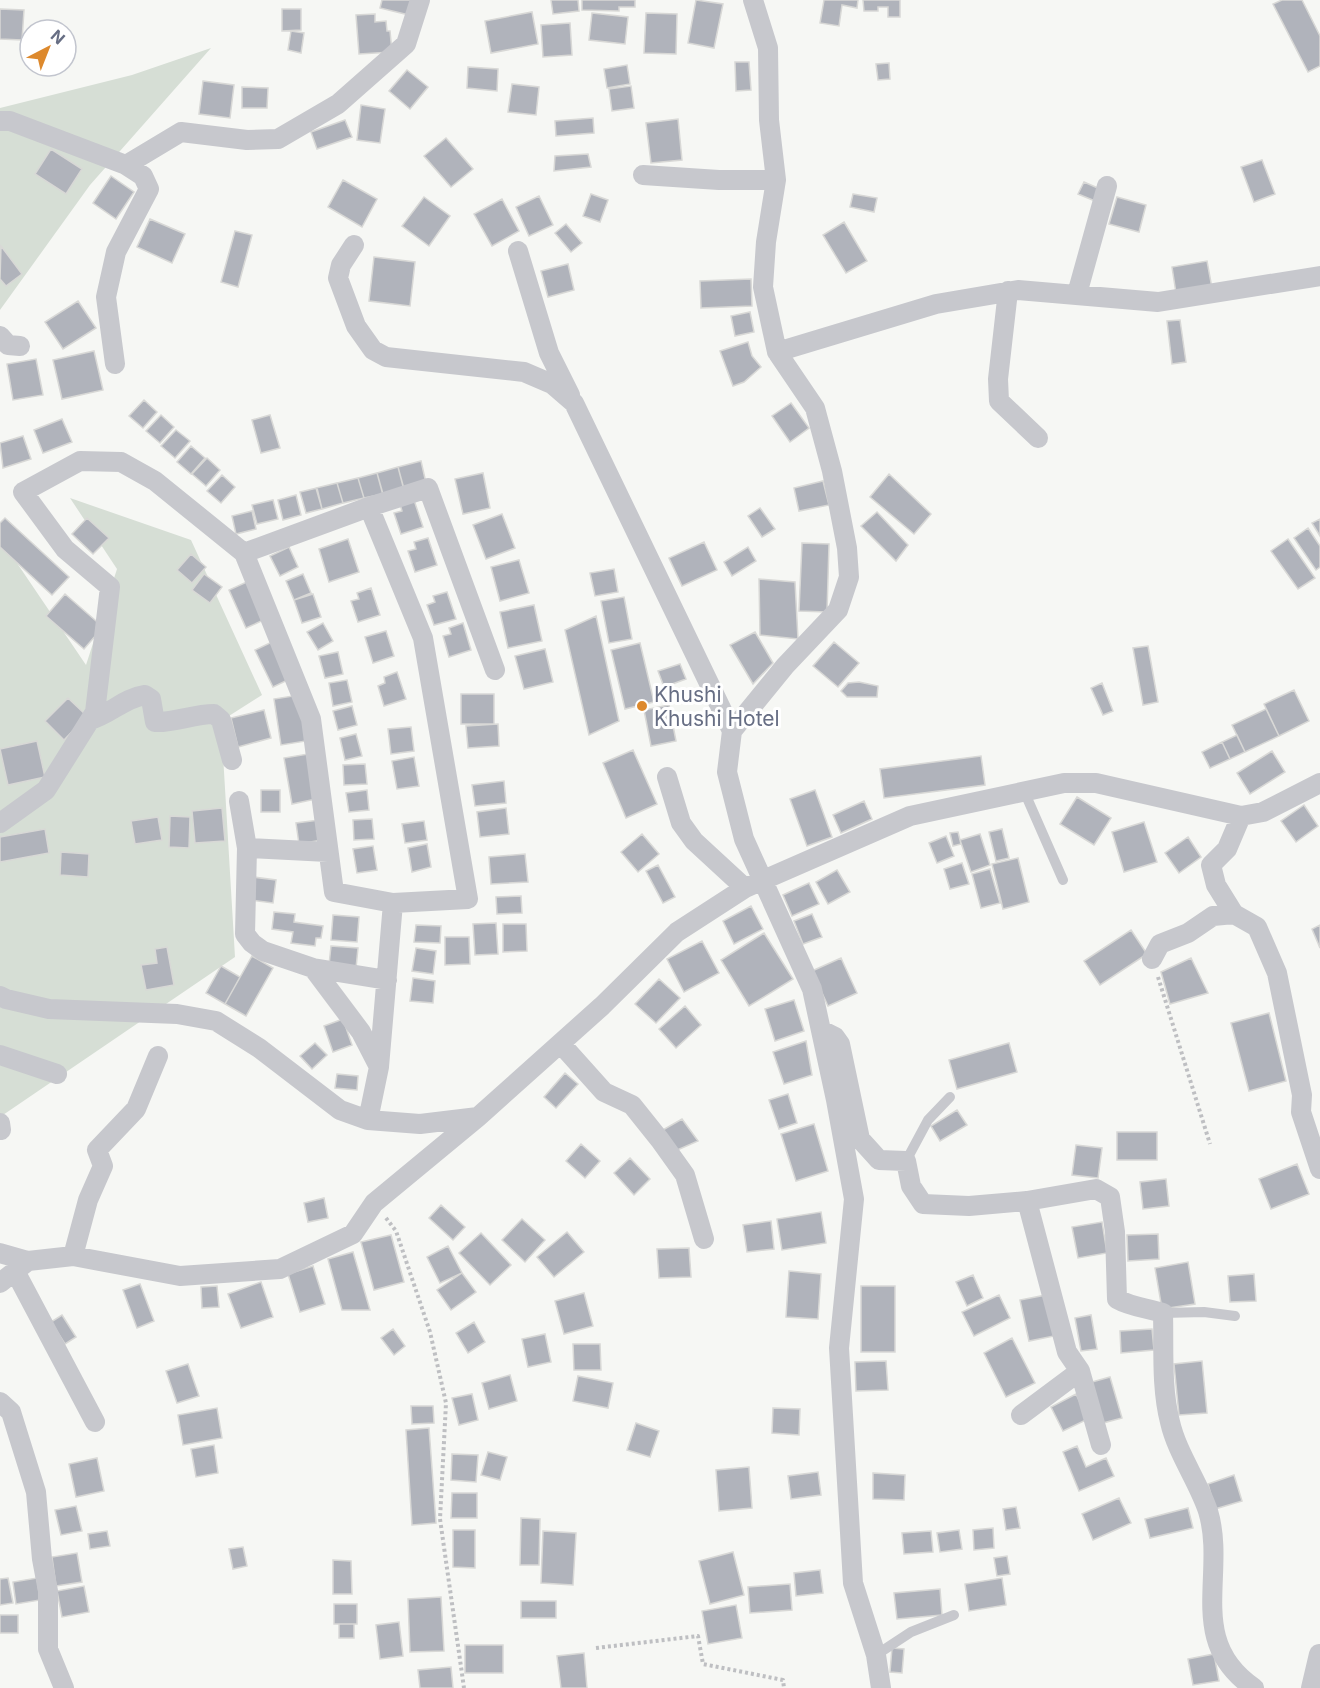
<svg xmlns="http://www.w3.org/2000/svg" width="1320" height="1688" viewBox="0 0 1320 1688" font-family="Inter,sans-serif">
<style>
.green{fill:#d6ded5}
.building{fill:#b0b3bb;stroke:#d8d8d6;stroke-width:1.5}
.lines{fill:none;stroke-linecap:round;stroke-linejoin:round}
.path{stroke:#bebfc2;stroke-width:4;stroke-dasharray:3 3;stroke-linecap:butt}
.service{stroke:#c7c8cd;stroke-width:10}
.minor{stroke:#c7c8cd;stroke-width:20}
.poi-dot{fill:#dd892d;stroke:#fff;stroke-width:2}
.labels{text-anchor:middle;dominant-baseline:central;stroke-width:6;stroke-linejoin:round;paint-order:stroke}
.poi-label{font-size:21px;fill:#676e84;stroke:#fff;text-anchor:start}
</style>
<rect width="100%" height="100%" fill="#f6f7f4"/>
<path class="green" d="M211,48L90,185L0,310V108L132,75Z
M70,498L191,540L262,695L221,721L235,957L0,1117V538L86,665L117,569Z"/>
<path class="building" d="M382,0H412L409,15L380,8Z
M551,0H578L579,11L553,14Z
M582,0H635V7H619V11L582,10Z
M696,0L723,4L714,48L688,43Z
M824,0H858L857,8L842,5L839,26L820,23Z
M863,0H900V17H888V7H878V11H864Z
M1282,0H1302L1320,36V66L1308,72L1273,4Z
M0,9L24,10L22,40L0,39Z
M282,9H301V30L282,31Z
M532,12L538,44L491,53L485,21Z
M592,13L628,17L625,44L589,40Z
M646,13L677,14L676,54L644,53Z
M375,14V22L386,21L387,31H390L392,52L359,54L356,15Z
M570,23L572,55L543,57L541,25Z
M291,31L304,33L301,53L288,50Z
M735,62H749L751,90L736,91Z
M889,63L890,79L878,80L876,64Z
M627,65L630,84L607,88L604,69Z
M468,67L498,69L497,91L467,88Z
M407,70L428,87L410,109L389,91Z
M203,81L234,85L230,118L199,114Z
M512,84L539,87L536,115L508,112Z
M631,86L634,108L612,111L609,89Z
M242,87L268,88L267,108H242Z
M361,105L385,109L380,143L357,140Z
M593,118L594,133L556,136L555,121Z
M678,119L682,160L651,163L646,123Z
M345,120L352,137L317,149L311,132Z
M446,138L473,169L451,187L424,156Z
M51,149L82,169L66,194L35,174Z
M588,154L591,167L554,171L555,156Z
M1262,160L1275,194L1254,202L1241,167Z
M111,176L134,192L116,219L93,203Z
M343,180L377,199L362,227L328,207Z
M1084,182L1100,189L1095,201L1078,194Z
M591,194L608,200L600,222L583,216Z
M853,194L877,198L874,212L850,207Z
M539,196L553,225L529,236L516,207Z
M424,197L450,216L429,246L402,226Z
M1117,197L1146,205L1139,232L1109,224Z
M502,199L519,231L492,246L474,214Z
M150,219L185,234L172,263L137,247Z
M844,222L867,261L846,273L823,235Z
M566,224L582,243L571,252L555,233Z
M235,231L252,235L238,287L221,282Z
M1,246L22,274L6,286L0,279Z
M374,257L415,262L410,306L369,301Z
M1207,261L1212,288L1176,293L1172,267Z
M568,264L574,290L548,297L541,271Z
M751,279L752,306L701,308L700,281Z
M78,301L96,328L63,349L45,322Z
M750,312L754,332L735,336L731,316Z
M1180,320L1186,362L1172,364L1167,321Z
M748,342L752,356L761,367L744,382L733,386L720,351Z
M94,351L103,390L62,399L53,360Z
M36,359L43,395L13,400L7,364Z
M144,400L157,412L143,428L129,416Z
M791,403L809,428L790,442L772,416Z
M161,415L174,427L160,443L146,431Z
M270,415L280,448L261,453L252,420Z
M62,419L72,442L43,453L34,430Z
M176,430L190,441L175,458L161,446Z
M23,436L31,459L3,468L0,443Z
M191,446L205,458L191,474L177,462Z
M207,458L220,470L206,486L192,474Z
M421,461L426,483L404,489L398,467Z
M398,467L404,490L383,495L377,473Z
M377,473L383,494L364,498L358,478Z
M483,473L490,508L463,514L455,479Z
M889,474L931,514L914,534L870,497Z
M222,475L235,487L221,503L207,491Z
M358,478L364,498L343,503L337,483Z
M823,481L829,505L799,511L794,488Z
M337,483L343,503L322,509L316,488Z
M317,488L322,509L306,513L300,492Z
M296,495L301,515L283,520L278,500Z
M273,500L278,519L257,524L252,505Z
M414,500L423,527L401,534L394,513L402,511L400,504Z
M760,508L775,529L762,537L748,516Z
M252,511L256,529L236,534L232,516Z
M877,512L908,545L896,561L861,526Z
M502,514L515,548L486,559L473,525Z
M5,518L69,577L52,595L0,547V523Z
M87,518L109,538L93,554L72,534Z
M1320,519V536L1312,523Z
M1308,528L1320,546V567L1316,570L1294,538Z
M428,538L437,565L415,572L408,551L416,549L414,542Z
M348,539L359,572L329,582L319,549Z
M1288,539L1315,578L1298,589L1271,551Z
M704,542L717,570L682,586L669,558Z
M802,543L829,544L827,612L799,611Z
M289,547L298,567L280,576L270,556Z
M748,547L756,561L732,576L724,562Z
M191,554L206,567L192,583L177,570Z
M519,560L529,593L500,601L491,567Z
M614,569L618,592L595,596L590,573Z
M204,574L222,587L210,603L192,590Z
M303,574L311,593L294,600L286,581Z
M759,579L795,582L798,639L760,635Z
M251,580L268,618L246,628L229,590Z
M371,588L380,615L358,622L351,601L359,599L357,593Z
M447,592L456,619L434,625L427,605L435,602L433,596Z
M65,594L103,627L84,649L46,616Z
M313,594L321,617L302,623L294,600Z
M624,597L632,639L609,643L601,601Z
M534,605L542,641L508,648L500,612Z
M596,616L619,721L589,735L565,630Z
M323,623L333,641L318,650L307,632Z
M463,623L471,650L449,657L443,636L451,634L449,628Z
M386,631L394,656L373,663L365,637Z
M755,632L773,663L753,684L730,645Z
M274,641L292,678L273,687L255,650Z
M834,642L859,663L838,687L813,666Z
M640,643L654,702L625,709L611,650Z
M1148,646L1158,702L1143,705L1133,648Z
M545,649L553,682L524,689L515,656Z
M338,652L343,674L325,678L319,656Z
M680,664L686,679L664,687L658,671Z
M397,672L406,699L384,706L378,686L385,683L384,677Z
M347,680L352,702L333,706L329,683Z
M859,682L878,686L877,697H847L841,691L848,683Z
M1102,683L1113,711L1103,715L1091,688Z
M1294,690L1309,721L1279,736L1264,704Z
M461,694H494V724H461Z
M299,695L306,741L281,745L274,699Z
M68,698L87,716L64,740L45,721Z
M669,705L676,741L651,746L644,710Z
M352,706L357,725L338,730L333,711Z
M1266,709L1279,736L1245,752L1232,725Z
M264,710L271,738L238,747L231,718Z
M498,724L499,746L468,748L466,726Z
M411,727L414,751L391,754L388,729Z
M356,734L362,756L345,760L340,738Z
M1237,735L1245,752L1230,759L1222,742Z
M37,741L45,777L8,785L0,749Z
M1222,742L1230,759L1210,768L1202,752Z
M633,750L657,804L626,818L603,763Z
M1272,751L1285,772L1250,794L1237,773Z
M308,754L316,799L292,804L284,758Z
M981,756L985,785L884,798L880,769Z
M414,757L419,786L397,789L392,761Z
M365,764L367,784L344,785L343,765Z
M504,781L506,803L475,806L472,785Z
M261,790H280V812H261Z
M367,790L369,810L349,812L346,793Z
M815,790L832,837L807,846L790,799Z
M1077,797L1111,818L1094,845L1060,824Z
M864,801L872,819L841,833L833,815Z
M1304,805L1318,826L1296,842L1281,821Z
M222,808L225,841L195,843L192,811Z
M506,808L509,834L480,837L477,812Z
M170,816L190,817L189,848L169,847Z
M158,817L162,840L135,844L131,821Z
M372,819L374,839L354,840L353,820Z
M319,820L322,840L299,844L296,823Z
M424,821L427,840L405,843L402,824Z
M1144,822L1157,862L1124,872L1112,832Z
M45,829L49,853L0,862V837Z
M1002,829L1009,858L996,861L989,832Z
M958,832L961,844L953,846L950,833Z
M642,834L659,854L638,872L621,852Z
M980,834L990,865L971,872L960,840Z
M946,836L954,856L937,863L929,843Z
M1188,837L1201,857L1179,873L1165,853Z
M427,844L431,867L412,872L408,848Z
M373,846L377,870L357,873L353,849Z
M61,852L89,854L88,877L60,875Z
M525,854L528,882L491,884L489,857Z
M1018,858L1029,902L1003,909L992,864Z
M962,863L969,884L950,889L944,869Z
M658,865L675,897L663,903L646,871Z
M990,869L1000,903L981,908L972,874Z
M837,870L850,892L828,904L816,882Z
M253,877L276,880L273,903L250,900Z
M809,883L819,904L792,916L783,895Z
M521,896L522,913L497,914L496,897Z
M751,906L763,929L734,944L723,921Z
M274,912L295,914L294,922L323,926L321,938H316L315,946L291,943L293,932L272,929Z
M812,914L822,937L803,944L794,921Z
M333,915L359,917L357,942L331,940Z
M496,923L498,954L475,955L473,924Z
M503,924H526L527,951L503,952Z
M416,925L441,926L440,943L414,942Z
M1320,925V948L1312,929Z
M1131,930L1147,954L1100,985L1084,961Z
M764,933L793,979L749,1006L721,960Z
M445,937H469L470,964L445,965Z
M702,941L719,973L684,992L667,959Z
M331,946L358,948L356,968L329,965Z
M167,947L174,985L146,990L141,965L157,963L155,949Z
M416,948L436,951L433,974L412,971Z
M252,956L273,968L246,1016L225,1004Z
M841,958L857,993L828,1006L812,971Z
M1191,958L1208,993L1170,1004L1161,972Z
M221,966L240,977L225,1004L206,993Z
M413,978L435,981L433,1003L410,1001Z
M659,979L680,998L656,1023L635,1004Z
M794,1000L804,1031L775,1041L765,1009Z
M685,1006L701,1025L676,1048L659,1029Z
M1269,1013L1286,1081L1249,1091L1231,1023Z
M343,1019L352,1045L333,1052L324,1026Z
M806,1041L812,1075L784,1084L773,1052Z
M315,1043L327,1055L312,1069L300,1056Z
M1009,1043L1017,1072L957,1089L949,1060Z
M565,1073L578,1084L556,1108L544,1097Z
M337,1074L358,1076L357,1090L335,1088Z
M788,1094L797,1123L779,1129L769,1100Z
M957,1110L967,1125L940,1141L931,1126Z
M682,1119L698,1141L675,1151L661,1131Z
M814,1124L828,1171L796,1181L781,1134Z
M1117,1132H1157V1160H1117Z
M581,1144L600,1161L585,1178L566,1161Z
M1076,1145L1102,1148L1098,1178L1072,1175Z
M630,1158L650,1179L634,1195L614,1173Z
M1297,1164L1309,1194L1271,1209L1259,1179Z
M1166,1179L1169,1206L1143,1209L1140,1182Z
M324,1198L328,1218L308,1222L304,1203Z
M441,1205L465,1227L453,1240L429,1218Z
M821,1212L826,1243L782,1250L777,1219Z
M522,1219L545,1240L525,1262L502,1240Z
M771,1221L774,1249L747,1252L743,1225Z
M1102,1222L1107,1253L1078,1258L1072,1227Z
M567,1232L584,1252L554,1277L537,1257Z
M481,1233L511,1265L490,1285L459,1253Z
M1158,1234L1159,1259L1128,1261L1127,1235Z
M391,1235L404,1282L374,1290L361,1242Z
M448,1246L462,1273L440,1283L427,1257Z
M689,1248L691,1277L659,1278L657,1249Z
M353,1252L370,1310H342L328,1259Z
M1188,1262L1195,1304L1162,1309L1155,1268Z
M313,1266L325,1304L300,1312L288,1274Z
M789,1271L821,1274L818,1319L786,1317Z
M462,1273L476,1292L451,1310L437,1290Z
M1254,1274L1256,1301L1230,1302L1228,1276Z
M973,1275L983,1298L967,1306L956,1282Z
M261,1282L273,1317L241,1328L228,1294Z
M140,1284L154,1321L137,1328L123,1290Z
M217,1286L219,1307L202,1308L201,1287Z
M861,1286H895V1352H861Z
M584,1293L593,1326L564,1334L555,1301Z
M999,1295L1010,1318L974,1336L962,1312Z
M1046,1295L1054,1336L1029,1341L1020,1300Z
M62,1315L76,1337L65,1344L51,1322Z
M1091,1315L1097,1349L1081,1351L1075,1318Z
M474,1322L485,1342L468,1353L456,1333Z
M393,1329L405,1346L394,1355L381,1338Z
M1152,1329L1154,1350L1121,1353L1120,1331Z
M545,1334L551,1362L528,1367L522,1339Z
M1012,1338L1035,1383L1006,1397L984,1353Z
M573,1344H600L601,1370H574Z
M886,1361L888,1390L856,1391L855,1362Z
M1202,1361L1207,1413L1179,1415L1174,1364Z
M188,1364L199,1396L177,1403L166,1371Z
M510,1375L517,1401L489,1409L482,1383Z
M578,1376L613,1383L608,1408L573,1401Z
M1110,1377L1122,1418L1103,1423L1092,1382Z
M472,1394L478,1420L459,1425L452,1398Z
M1076,1394L1088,1419L1063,1431L1051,1407Z
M411,1406H433L434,1423L412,1424Z
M217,1408L222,1438L183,1445L178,1415Z
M773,1408L800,1409L799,1435L772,1433Z
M636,1423L659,1431L650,1457L627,1450Z
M429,1428L436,1523L412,1525L406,1430Z
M214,1445L218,1473L196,1477L191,1449Z
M1077,1446L1086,1467L1106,1458L1114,1476L1079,1491L1063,1452Z
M488,1452L507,1457L500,1480L481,1475Z
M452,1454L478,1455L476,1482L451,1480Z
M97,1458L104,1491L76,1497L69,1464Z
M749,1467L752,1508L719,1511L716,1470Z
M818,1472L821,1495L791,1499L788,1476Z
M873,1473L905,1475L904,1500L873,1499Z
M1234,1475L1242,1501L1215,1509L1208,1484Z
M452,1493H477V1518H451Z
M1119,1498L1131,1523L1093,1540L1082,1514Z
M76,1506L82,1531L61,1535L55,1510Z
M1016,1507L1020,1528L1006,1530L1003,1509Z
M1188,1508L1193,1528L1150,1538L1145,1519Z
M521,1518L540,1519L539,1565H520Z
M993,1528L994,1548L974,1550L973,1530Z
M453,1530H475V1568L453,1567Z
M959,1530L962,1549L940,1552L937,1533Z
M107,1531L110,1546L90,1549L88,1534Z
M543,1531L576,1533L573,1585L541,1583Z
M931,1531L933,1552L904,1554L902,1533Z
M243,1547L247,1566L233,1569L229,1549Z
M733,1552L744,1595L710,1604L699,1561Z
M77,1553L82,1582L56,1586L52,1557Z
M1007,1556L1010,1574L997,1576L994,1558Z
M333,1560L351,1561L352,1594H333Z
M820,1570L823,1593L796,1596L794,1573Z
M8,1578L13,1603L0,1605V1579Z
M37,1578L40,1600L16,1604L13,1582Z
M1002,1578L1006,1605L969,1611L965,1584Z
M790,1584L792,1610L750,1613L748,1587Z
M84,1586L89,1612L62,1617L57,1591Z
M940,1589L942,1615L897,1619L894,1593Z
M441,1597L444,1651L410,1652L408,1599Z
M521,1601H556V1618H521Z
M334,1604H357V1624H334Z
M736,1605L742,1638L708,1644L702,1611Z
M0,1615H18V1633H0Z
M399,1622L403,1656L380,1659L376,1625Z
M339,1624H354V1638H339Z
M465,1645H503V1673H465Z
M892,1648L904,1649L902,1673L890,1672Z
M584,1653L587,1688H561L557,1656Z
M1214,1654L1219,1681L1193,1685L1188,1659Z
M451,1667L453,1688H420L418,1670Z"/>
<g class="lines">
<path class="path" d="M1158,977L1210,1144
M386,1218L396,1231L430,1332L446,1403L440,1519L464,1688
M596,1648L698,1636L703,1664L783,1680L784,1688"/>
<path class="service" d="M1024,791L1063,880
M906,1161L928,1120L950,1097
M1163,1313L1204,1312L1235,1316
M876,1655L911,1632L954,1615"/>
<path class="minor" d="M753,0L768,48L769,120L776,180L766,242L763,287L777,352L815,408L832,471L847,548L849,577L838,610L785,666L732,731L727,772L744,839L812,989L836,1100L854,1199L839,1348L853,1583L876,1655L881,1688
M0,121H10L126,165L143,176L149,189L116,252L106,297L115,364
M126,165L181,132L247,140L278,139L338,104L406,44L420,0
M643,175L719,180H776
M354,245L341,265L338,278L356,326L373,350L386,357L524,372L552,384L574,403L732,731
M518,251L549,353L570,395
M1008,291L998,379L999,401L1038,438
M1077,294L1107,186
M0,336L8,345L20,346
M777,352L936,304L1018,290L1158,302L1320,276
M369,507L428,488L495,670
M244,553L369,507L423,638L468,899L393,903L379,1067L368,1120
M90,720C111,714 124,698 145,695L151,699L155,722C175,723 193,714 214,714L221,720L232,760
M667,777L681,823L694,841L745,888
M239,801L247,848L328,852
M1241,816L1227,849L1211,865L1216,885L1234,914L1257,927L1277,973L1302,1095L1301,1112L1320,1169
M0,823L46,790L95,712L110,587L65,549L23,492L80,461L121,462L155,481L244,553L311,719L334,892L393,903
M247,848L245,934L252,943L263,951L313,968L361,1032L379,1067
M1152,959L1160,944L1188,933L1213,916L1234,914
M313,968L387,980
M0,996L6,999L49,1009L177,1014L216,1021L259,1048L340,1110L368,1120L420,1124L478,1117L602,1006L677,932L745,888L910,816L1064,783H1096L1241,816L1263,812L1320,783
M821,1030L835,1037L840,1044L860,1139L879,1160L906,1161L911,1186L923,1204L969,1206L1027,1201L1096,1189L1110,1197L1115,1232L1117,1299C1131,1307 1147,1308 1163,1313C1164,1348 1161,1387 1170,1422C1177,1453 1198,1481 1208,1511C1227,1574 1185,1641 1254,1688
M561,1044L604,1092L632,1105L660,1140L685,1175L704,1239
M0,1055L57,1074
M0,1123L1,1130
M0,1253L28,1261
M73,1256L88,1200L103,1166L97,1150L136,1109L158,1056
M15,1271L95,1422
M0,1283L28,1261L73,1256L180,1276L280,1269L353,1234L374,1203L478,1117
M1080,1371L1101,1445
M0,1402L11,1412L36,1492L42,1559L48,1591V1649L64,1688
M1021,1415L1080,1371L1067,1352L1027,1201
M1311,1688L1319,1654"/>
</g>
<circle class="poi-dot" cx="642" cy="706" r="6"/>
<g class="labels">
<g class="poi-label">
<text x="654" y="694">Khushi<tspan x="654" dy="24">Khushi Hotel</tspan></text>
</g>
</g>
<g transform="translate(48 48) rotate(42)"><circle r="28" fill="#ffffff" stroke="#c2c5ce" stroke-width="1.5"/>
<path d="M0-4.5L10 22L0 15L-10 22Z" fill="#dd892d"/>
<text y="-9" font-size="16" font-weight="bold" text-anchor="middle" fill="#676e84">N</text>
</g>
</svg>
